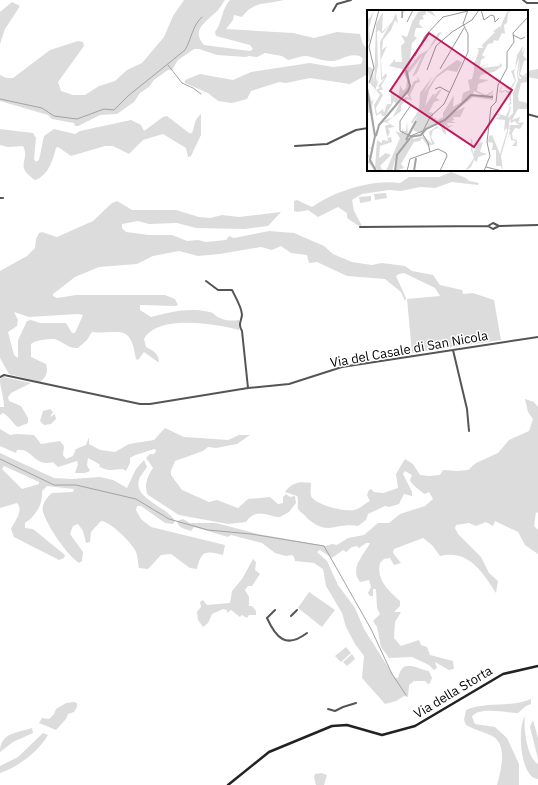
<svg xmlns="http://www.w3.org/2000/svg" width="538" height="785" viewBox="0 0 538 785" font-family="'IBM Plex Sans',sans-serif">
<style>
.green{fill:#dcdcdc;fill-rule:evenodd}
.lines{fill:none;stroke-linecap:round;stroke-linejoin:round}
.stream{stroke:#a3a3a3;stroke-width:1}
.street{stroke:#555;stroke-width:2}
.secondary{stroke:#222;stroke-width:2.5}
.labels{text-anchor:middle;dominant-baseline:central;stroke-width:3;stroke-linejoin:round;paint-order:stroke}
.street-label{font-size:13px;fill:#000;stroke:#fff}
.inset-river{fill:none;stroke:#a3a3a3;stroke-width:2}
.inset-road{fill:none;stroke:#999;stroke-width:1}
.view{fill:#c2185b;fill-opacity:0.15;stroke:#c2185b;stroke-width:2}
.inset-edge{fill:none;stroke:#000;stroke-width:2}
</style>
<rect width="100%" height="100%" fill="#fff"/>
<path class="green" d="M184,0H225C222,4 219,10 215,13C205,23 191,30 204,45L250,51L253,49L250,45L216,36L215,32C223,21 221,10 230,0H284C266,5 255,0 242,17L234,15L233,20L226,29L293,33L314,38L337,32L360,34L363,44L368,50V74L350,84L310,78L286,83L279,82L251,91L247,99L232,103L218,101L208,93L185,83V80L200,74L233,80L251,72L310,63L333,67L361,64L363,59L360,56C346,53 343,61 331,61C322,61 314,57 306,56C300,56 293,59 288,60L282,56L265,53L257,57L249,56L246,57L217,55L199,49H194L178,60L172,70H168L154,80L149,87L140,93L134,102L117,114L100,115L78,126H75L74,123L52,119L48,115L0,101V75L6,78H13L50,50L78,41L83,42L84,46L58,82L61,91L73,95H85L99,86L115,81L127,70L142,63L164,37L173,16Z
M12,2L20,6L5,29L0,44V12Z
M538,69V79L527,77V71Z
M201,114V135L191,156L188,157L186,148L163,134L143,140L129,154L113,146H105L71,156L58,147L56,148C53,160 48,176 35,180C13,165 31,161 23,146L8,147L0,145V129L33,133L36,138L34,159L36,162L39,160L44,136L54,129L75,134L80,131L131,120L141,125L144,131L163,117L167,116L189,133H192C195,126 194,119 201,114Z
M451,172L466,178L469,181L479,183L478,185L452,182L435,188L420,187L401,191L389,190L362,194L352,200L354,211L362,226H359L347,218V213L338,207L318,217L308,210L298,212L294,211V201L297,200L312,207C335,191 372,179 400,183L409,177H439Z
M386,193L387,198L375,200L374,194Z
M371,196V201L360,203L359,197Z
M117,201L132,210H176L199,217L210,218L222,215L239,217L281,212L268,226L245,229L196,228L177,223L149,224L138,221L122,224V228L126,232L149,235H172L187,241L198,240L206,242L226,240L229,236L234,238L269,231L294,233L324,246L333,254L352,262L372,265L382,263L405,266L412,271L433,275L440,285L462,290L463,294L473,293L494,300L501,340L412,353L407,299L440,296L435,288L404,273L399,274L396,276L406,298L405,301L401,292L385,279L347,276L317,262L309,263L307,255L291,253L281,246L272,250L261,247L220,254L198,256L179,251L153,256L137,264L99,267L75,277L53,294V296L57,298L76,295H165L175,299L178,305L175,306L140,305V310L151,317C170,312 190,307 210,312C214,313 216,317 220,318C226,321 232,321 239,320V330C216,324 158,314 144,339L146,347C154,351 158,353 159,362H158L144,352L138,360L136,359C130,322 120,335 92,332L87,340L78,348C68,349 63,341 54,339C48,339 35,340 31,344V357L46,364C48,373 47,376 40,382L9,374L0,358V271L27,256L35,248L36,239L39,233L42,232L57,237L93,221L112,203ZM14,312L29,317L78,314L83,315L75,333H72L66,323H40L31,320L27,321L18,340V358L14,355L8,332L17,326L18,320Z
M3,377L31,383L11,393L8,397L9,401L21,406L28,418V423L18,427C12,423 10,417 3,413L0,415V407H4C4,396 0,389 0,379Z
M525,399L534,402L538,407V513L536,512L534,526L538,530V554L525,545L518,532L495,521L493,526L486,522L476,526L469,523L456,525L455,528L458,534L481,557L489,573L498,581L496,593C483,573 469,549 440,556L432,545L423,538L394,549L393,553L401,563L394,565L390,558L384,559L380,563C376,580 389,591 400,601V606L394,612H401L395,622L394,638L401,646L419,640L421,645L427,647L430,655L453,661L454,669L449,670L435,662L437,668L434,670L429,665L412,657L389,658L381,647L377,627L373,621L380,614L377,608L376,589H373V596H370L368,593L371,587L369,580L360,582C349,568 364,555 370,543H366L359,548L357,546L352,547L346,552L343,550L332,558L320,550L317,552L327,561L338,585L355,608L364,629L395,678H398C403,657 416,669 429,671L432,678L430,683L428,684L425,681H414L409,685L408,697L404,696L396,701L385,704L362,678L364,656L355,644L346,627L342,613L326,586L323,569L314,563L295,561L294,557L292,555L286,556L275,553L262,543L231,535L228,537L194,527L191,531C185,529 178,528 177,521L183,519L190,523H216L258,534L326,546L332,544L337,545L348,538L364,535L378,523H389L400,514L425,506L433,499L429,492L425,494C420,491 412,485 410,480L412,475L405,471L403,474L412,492V496L404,494L399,504L389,507L385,506L368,514L366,520L358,526C335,522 328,537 307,518C305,515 300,512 298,509C297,505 299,500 297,496L285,492C292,482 300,481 311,483C311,487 310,492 311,496C315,505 345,512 354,510C360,509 365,503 370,501L367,495L369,490L371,489L374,492L383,493L398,488L396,474L405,459L413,464L420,475L429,476L440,475L443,470L458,471L468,470L476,463L498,453L509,440L529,431L533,419L528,412Z
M50,409L53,412L50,417L55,414L56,419L51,424L44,425L40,421L43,411Z
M165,428L184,437L200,438L228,440L239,435H250L237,444L216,448L208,447L203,451L175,461L171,471V475L182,490L209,502L217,500L238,508L248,499L270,497L278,504L283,503V497L286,494L290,497L295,496L296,503L289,512L280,517C269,518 257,506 246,522L228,524L179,515L148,495C143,486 148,475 153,468L146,458L150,454H154L156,451L155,449C148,451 134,455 130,458V463L126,471L123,469C114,469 109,472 100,467L99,464L88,458L87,465L90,471L85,473H75L78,464L77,461L58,467L53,462C35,468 32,447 17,450L16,453L0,446V429L10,435L17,434L34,435L41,444L60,441L64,446L63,455L66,459L73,456L76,449L86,445L89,437V444L100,450L115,452L129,444L154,440Z
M0,453L54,478L72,479L100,477L113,480L127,488L136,469L144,460L147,467C145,470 142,474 140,477C130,498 167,506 175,521L173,524L165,523L141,506H137L136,510L141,519L151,527L225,545L223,555C207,551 201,549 197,569L190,568L171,554L161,555L148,569L139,568C138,564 138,557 136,552C133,544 110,521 101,521L91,532L90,542L86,543L83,531L78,524L73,526L70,534L83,552L82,561L79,563C66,554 48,527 43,512C41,505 47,497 52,493L73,492L74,489L47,486L42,491C43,504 36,516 25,523V528L33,529L65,555L64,558L59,560L14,537L11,529C15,521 24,510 17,503L0,508ZM4,466L39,482V484L22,489L2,469Z
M253,559L256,562L255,570L260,574L252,586H248L245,590L249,597V606H252L256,611V615H249L247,618L242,615L240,617L231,610L227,613V610L223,609L212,614L208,623L203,627L198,620L197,612L201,607L200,602L203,600L207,605L230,603L232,591L242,579Z
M309,592L335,610L322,627L298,608Z
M346,647L351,653L341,662L335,656Z
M352,654L355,659L347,666L343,662Z
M531,699V704L526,706L518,713C507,713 478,706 472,717L475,724L495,727L507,738L519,764V785H497C501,771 508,744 492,736C484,732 475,730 466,725L464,720L466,710C487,701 511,708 531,699Z
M74,702L77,703V707L74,712L68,714L66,719L56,730L39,723L42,718L49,719L54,714L56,709L66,703Z
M525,716C523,727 527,758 538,764V779C520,778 517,728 525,716Z
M533,720L538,738V759L530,727Z
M32,728L33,733L13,742L0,752C0,733 16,733 32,728Z
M43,733L48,735C38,752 18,767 0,773V766L18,757Z
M321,773L327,775L324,785H316L314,777L315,774Z"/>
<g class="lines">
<path class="stream" d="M168,65L182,83L193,88L201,94
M0,99L42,108L54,116L77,119L104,109L114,110L128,96L185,50C192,38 192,26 202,17
M0,459L54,485H76L136,499L169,519L208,530L251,534L324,546L371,629L392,674L406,695"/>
<path class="street" d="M523,0L527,3H538
M333,11L337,4L351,0
M527,114L538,117
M295,146L327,144L356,130L368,128
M0,198H3
M488,226L493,229L499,226
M360,227L488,226L493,223L499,226L538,225
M206,281L218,290H232C235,296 242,308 242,315C241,322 238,324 242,331L248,388
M453,350L467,409L469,431
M0,377L4,375L140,404H150L248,388L289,384L342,367L538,337
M275,610L267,618C276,638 286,649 307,633
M291,616L297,610
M328,709L335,711L343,707L356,703"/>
<path class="secondary" d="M228,785L269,752L332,726L347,725L382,735L415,726L503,674L538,666"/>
</g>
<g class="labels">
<g class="street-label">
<text transform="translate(409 349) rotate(-10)">Via del Casale di San Nicola</text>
<text transform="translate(453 692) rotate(-31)">Via della Storta</text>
</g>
</g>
<g transform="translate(367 10)">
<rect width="161" height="161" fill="#fff"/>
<path d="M7,0L2,18L3,31L0,33V9L3,8ZM58,0H64L69,7L59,1V4L55,6L57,9L53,10L52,14L56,18H49L47,26L50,28L45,33L42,58L52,45L61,40L71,23L75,22L58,45L50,63L45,67L55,46L42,63V81L34,88L30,96L17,111L26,107L33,92L39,87L43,88L40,84L47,71L51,70L49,67L52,69L53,72L49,73L43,85L45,90L40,89L34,96V101L20,112L28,117L21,118L23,122L20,128L24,127L25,132L13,136L12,148L19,143L24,145L13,156L16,161H11L9,158L8,161L0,151H3L0,144L3,145L4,139L0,137L4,138L8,127L5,104L0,102V81L2,85L0,76L5,92L7,88L5,96L8,124L12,114L29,94L27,91L18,106H15L14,103L9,106L7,95L13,85L9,80L13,78L11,76L18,68L15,70L14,69L13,32L23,14L16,23H14L12,20L10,22L11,55L9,66L10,73L12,65L11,72L6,87L8,79L3,73L0,56L6,59L7,76L9,14L16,2L15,22L25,12L29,3L31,14L28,10L24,20L16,30L15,40L20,36L14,49L15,68L19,63L20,66L14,76L16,80H12L16,85L9,98L10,104L16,99L17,103L20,94H24V80L29,87L32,85L33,75L36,81L39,78L40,70L35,59L22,56L28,49V52H35L34,36L38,32L34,25L40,27L45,12L51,2ZM17,112L23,114L18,116L21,131L15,130V133L10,130L8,158L4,150L7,131L12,116ZM145,0L141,3L140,13L137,15L138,24L135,23L131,31L127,30L126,33L121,34L115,45L118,47L123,44L114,50L113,57L122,53L114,58L132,56L134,53L135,56L127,62L114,65L112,69L122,70L111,74L110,81L119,85L127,80L125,83L119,87L107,81L106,86L123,87L126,83V90L106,87L87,102L98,97L93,107H86L87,110L84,111L89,113H80L81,116L87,115L81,118L78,115L79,125L71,118L66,120L64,127L68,134L61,136L55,128L53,131L47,132L34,154L37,158L27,161L29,146L25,161H19L33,128L28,121L34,123L36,118V121H39L40,111L41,125L51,105L45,114L41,107L44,112L52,100L53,83L66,66L56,84L69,66L80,57L90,50L95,52L90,62L80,60L69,68L62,80L58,96L66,84H68L66,88L71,81L75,79L69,88L73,90L67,92L62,102L66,103V108H70L67,112L76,107V103L87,85L86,97L94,92L96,83L103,80L101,70L105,69L107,61V55L103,53L108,52L112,40L110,38H116L115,35L128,22H126L128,20L133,16V18L140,2ZM72,114L76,122L70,116L62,122L65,134L57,126L47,129L42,126L46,118L47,121L56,124L60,119ZM156,36L155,43L158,39L156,45L160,50L157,51L153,64L156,66L161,62V64L155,68L152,66L153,49L151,66L153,69L161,65V72L154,73L151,86L152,91L161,93V99H151L145,110L153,107L151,113L157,112L153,119L148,118L145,123L146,129L150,130V136H145L149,131L144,130L143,123L140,131L143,120L145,121L142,119L143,115H153L150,114L148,111L144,113L143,108L141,122L134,146L136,161L134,156H129V140H125L126,133L121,132L122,126L125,125L133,144L140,121V118L137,121L138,110L128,109L133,106L128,103L139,106L143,97L141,94L143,93L142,84L138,81L134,83L132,81L136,74L133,82L138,80L144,82V94L142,95L144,97L141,108L146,103V83L151,70L150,64L152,48L147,62L149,71L144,80L140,79L137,76L143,78L148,71L144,61L148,59L150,45ZM104,129H105L106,144L111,133L116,132L113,142L120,144L111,147L110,152L107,150L104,157L98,161L107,148L104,140Z" fill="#dcdcdc" fill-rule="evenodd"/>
<path class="inset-river" d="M0,78L8,126L3,150L9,161M9,126L12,115L41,81L43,76L39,60M43,127L54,125L59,119L78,110L104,85L126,87M39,130L49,111M28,161L30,145L43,128M47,161L49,148"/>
<path class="inset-road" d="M35,0V8L36,0M114,0L117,10L124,5L127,6L128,12L132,8M40,12L46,0M146,25L154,29L158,27M48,46L58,26L76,7L101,1M73,59L97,18M60,60L69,36L85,22L105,10L112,0M2,73L7,58L2,37L12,0M68,79L73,77L82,82M44,95L33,111V121L43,126L56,121L63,107L77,94L85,77L101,42V24L96,14L101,0M55,123L61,133L63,142M119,157L135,161M40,161L43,149L71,139L79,143L80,146L73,161M117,161L123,146L120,132L124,97L129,92L131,75L140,58V42L147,32L146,23L161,7"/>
<path class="view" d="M62,23L145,80L107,137L23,81Z"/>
<rect width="161" height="161" class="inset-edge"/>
</g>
</svg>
